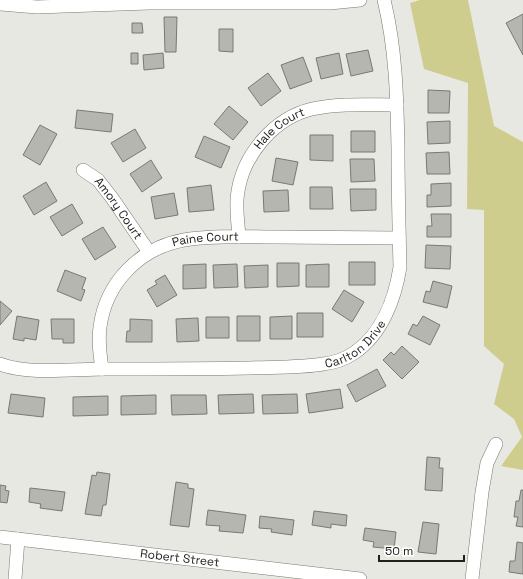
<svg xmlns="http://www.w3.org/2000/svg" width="523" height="579" viewBox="0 0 523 579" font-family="'Space Grotesk',sans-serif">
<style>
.green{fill:#cfcd8e}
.building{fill:#b6b6b1;stroke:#797974}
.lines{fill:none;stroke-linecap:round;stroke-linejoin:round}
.minor-casing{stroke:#787873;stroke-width:14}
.minor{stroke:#fff;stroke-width:13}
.labels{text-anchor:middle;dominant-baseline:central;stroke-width:3;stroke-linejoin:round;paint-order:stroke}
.street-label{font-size:12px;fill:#20201e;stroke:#fffffe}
</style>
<rect width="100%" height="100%" fill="#e8e8e3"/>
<path class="green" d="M420,0H468L494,126L523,142V470L501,466L522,437L514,419L494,404L504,364L484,346V210L467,209L468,83L424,69L410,3Z"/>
<path class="building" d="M523,14V55L506,23Z
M164,17H177L176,52H165Z
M132,23H142L143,33H132Z
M219,29H233V52L219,51Z
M368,50L373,71L351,76L346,54Z
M131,53H138V64H131Z
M163,53L164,68L144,70L143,55Z
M339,53L343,74L321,79L316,58Z
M303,57L312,81L290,89L281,65Z
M268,73L281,91L261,106L248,88Z
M428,90L450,91L449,113H428Z
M229,106L248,122L233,140L214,124Z
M77,110L113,114L111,132L75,128Z
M450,121V143L428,144L427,122Z
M40,125L57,134L40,165L23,155Z
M135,129L146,148L123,162L111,143Z
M351,131H375V152H351Z
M310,135H333V161L310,160Z
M204,136L230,147L221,168L195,157Z
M449,152L450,174H427L426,153Z
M276,158L298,162L293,185L272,181Z
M350,159H374L375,181L351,182Z
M151,160L162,178L142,192L130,174Z
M46,182L57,201L34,215L23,196Z
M451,183V206L427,207V195H431V184Z
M211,185L214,210L189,212L187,188Z
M310,187H332L333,209H310Z
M350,189H376V210L351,211Z
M288,190L289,211L264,212L263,191Z
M174,193L178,215L155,219L151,197Z
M72,204L83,223L62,236L50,217Z
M431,214H451V237H427V226H432Z
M103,227L116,247L95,260L82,239Z
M426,245L451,246L450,269L425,268Z
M349,262H375V285H349Z
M277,263H299V286L277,287Z
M206,264V288L183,289V265Z
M237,264L238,287L214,288L213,265Z
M329,264V287H306V265Z
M268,265V287L245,288L244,266Z
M65,270L86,278L82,289L85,290L81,301L57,291Z
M165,275L177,295L157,307L147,290L157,284L155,281Z
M433,281L452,286L447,308L423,302L426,291L430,292Z
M344,290L364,302L352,322L332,309Z
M0,301L12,311L0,325Z
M297,313H323V337H297Z
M17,316L39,320L36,340L24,338V341L13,339Z
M237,316H260V341H237Z
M292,316V339H270V317Z
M423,316L440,325L430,345L408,334L413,324L417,326Z
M206,317H229V338H206Z
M198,318L199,341L177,342L176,319Z
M51,319H74V343H63V339H52Z
M130,319L152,320V342H126L127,331H130Z
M402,346L419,362L402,379L383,360L391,352L394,355Z
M377,369L386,386L356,402L347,385Z
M340,389L343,408L309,413L306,394Z
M11,394L45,398L43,417L8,413Z
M253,394L254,413L219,414L218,395Z
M297,394L298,413L263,414L262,395Z
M156,395V414L121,415V396Z
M171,395H206L207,414L172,415Z
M108,396V415L73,416V397Z
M427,457L440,458L439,468H443L442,491L425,490Z
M97,472L110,474L106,505H103L101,516L85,514L92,475L96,476Z
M176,482L188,484V488L194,489L189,527L170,525Z
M0,485L6,486L5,490L9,491L7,503L0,502Z
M30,488L65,492L62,511L40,508L41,504L29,502Z
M521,490H523V527L516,526L518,517H514L516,501H519Z
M208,510L246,515L243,533L219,531L220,526L206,525Z
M314,511L347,515L346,526L331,524V528L312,525Z
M260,516L294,520L292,535L271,532L272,529L259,528Z
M423,522L439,524L436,554L418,552Z
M365,528L396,532L394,549L373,547L374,542L363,540Z
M517,542L523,543V574L509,572L510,561H515Z"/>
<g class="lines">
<g class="minor-casing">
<g id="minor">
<path d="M0,4L37,7L149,3H330L360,0"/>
<path id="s1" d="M83,170L98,180L112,198L149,252"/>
<path id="s2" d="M239,237C238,221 235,206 238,191C244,154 274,118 312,109C340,103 369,105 397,105"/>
<path id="s3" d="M0,364C29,375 73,369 105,369C154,369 202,369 250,368C274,367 299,368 323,364C333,363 345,359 354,353C382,334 395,299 400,267C399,227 398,188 398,148C397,98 396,49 384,0"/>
<path id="s4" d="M102,369C100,355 98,341 100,327C106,282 140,248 184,240C213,235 246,237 275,237C316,237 357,238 399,238"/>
<path id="s5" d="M0,537L360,579"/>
<path d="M15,579L18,539"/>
<path d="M472,579L482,492L487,463L496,444"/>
</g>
</g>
<use href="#minor" class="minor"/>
</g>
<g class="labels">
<g class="street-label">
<text stroke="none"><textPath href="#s2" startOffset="124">Hale Court</textPath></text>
<text stroke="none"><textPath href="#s1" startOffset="53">Amory Court</textPath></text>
<text stroke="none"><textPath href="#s4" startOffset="193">Paine Court</textPath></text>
<text stroke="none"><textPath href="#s3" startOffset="363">Carlton Drive</textPath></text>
<text stroke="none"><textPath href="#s5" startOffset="181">Robert Street</textPath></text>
</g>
</g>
<path d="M379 555v6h85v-6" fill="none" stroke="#20201e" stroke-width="2"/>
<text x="385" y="555" font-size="12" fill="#20201e" stroke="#fffffe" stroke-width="3" paint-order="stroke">50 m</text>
</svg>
